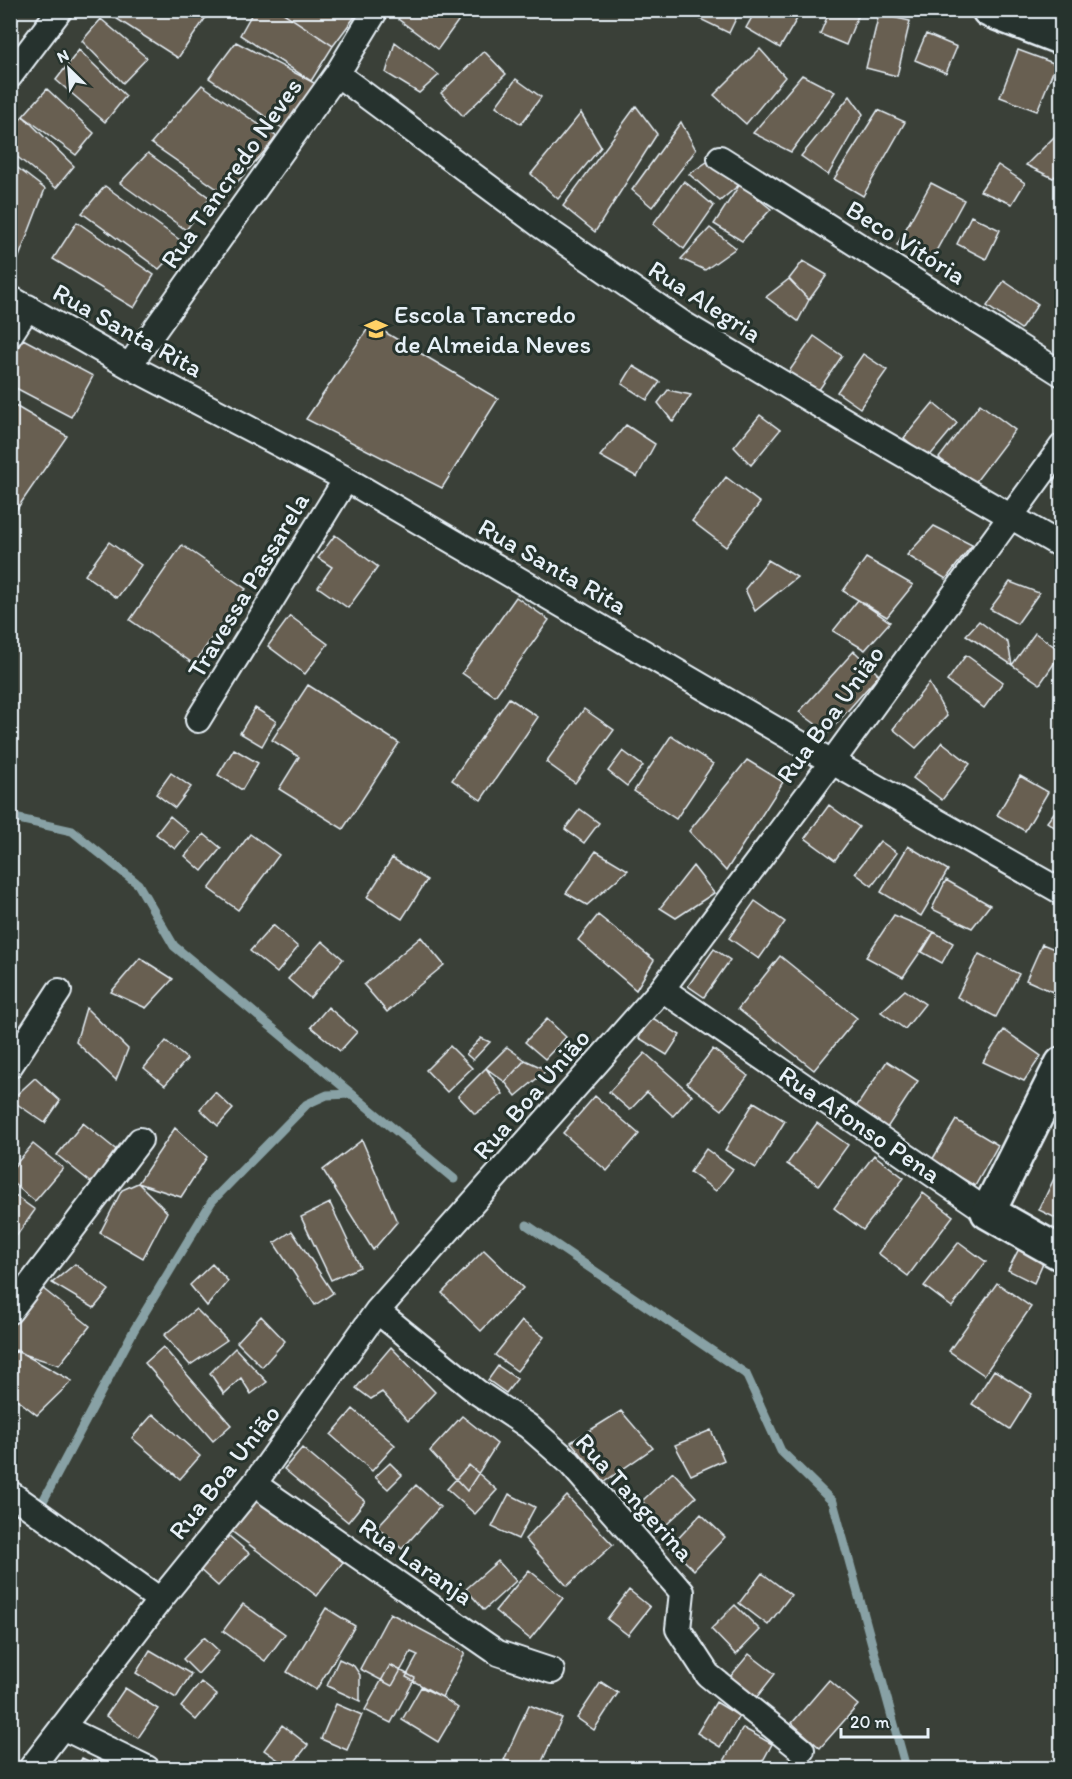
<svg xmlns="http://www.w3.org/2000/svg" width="1072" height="1779" viewBox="0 0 1072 1779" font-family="Itim,sans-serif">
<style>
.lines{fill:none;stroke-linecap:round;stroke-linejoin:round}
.stream{stroke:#88a1a5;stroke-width:9}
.building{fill:#685e51;stroke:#e8f1f8;stroke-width:1.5}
.street-casing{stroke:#e8f1f8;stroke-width:28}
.secondary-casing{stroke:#e8f1f8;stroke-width:38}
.street{stroke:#26332d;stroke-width:24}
.secondary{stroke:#26332d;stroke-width:33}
.labels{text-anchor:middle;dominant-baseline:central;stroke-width:6;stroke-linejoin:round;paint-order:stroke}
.street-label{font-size:26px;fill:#e8f1f8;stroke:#26332d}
.poi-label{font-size:26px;fill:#e8f1f8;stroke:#26332d;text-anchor:start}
</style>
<rect width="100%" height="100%" fill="#3a4038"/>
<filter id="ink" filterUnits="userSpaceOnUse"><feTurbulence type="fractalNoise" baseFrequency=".0167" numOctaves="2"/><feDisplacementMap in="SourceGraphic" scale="12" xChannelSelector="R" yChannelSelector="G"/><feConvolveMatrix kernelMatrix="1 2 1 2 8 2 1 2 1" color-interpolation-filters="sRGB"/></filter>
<g filter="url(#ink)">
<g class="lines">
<path class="stream" d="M10,817L72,831L138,884L174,946L454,1179
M527,1225L746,1374L781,1451L833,1502L906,1768
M42,1503L134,1330L212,1201L307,1104L327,1095L351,1094"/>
</g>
<path class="building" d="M103,10H211L178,58Z
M254,10H279L333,46L311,81L240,35Z
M279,10H351L356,15L333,46Z
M404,10H466L438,49L398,19Z
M699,10H740L729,33L696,17Z
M756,10H788L798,17L780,48L746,28Z
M830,10H860L846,45L820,34Z
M879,14L910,21L897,76L866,68Z
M101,19L147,58L123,83L82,41Z
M926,34L957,47L946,73L915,60Z
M236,42L318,85L288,132L209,78Z
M395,42L439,75L419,93L386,73Z
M760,49L785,77L746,124L714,95Z
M79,50L126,96L105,122L56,80Z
M1018,50L1056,64L1037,111L1000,97Z
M484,51L506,74L463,116L441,93Z
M802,75L835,92L791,152L753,133Z
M516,79L541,97L521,124L496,106Z
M202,85L277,137L226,195L151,143Z
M47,89L94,133L76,155L23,116Z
M850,96L863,114L828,175L801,156Z
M636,106L657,134L595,232L563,206Z
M878,110L905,122L863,196L834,179Z
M581,113L601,147L558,199L531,174Z
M23,116L74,166L56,188L10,151V132Z
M681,122L696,150L652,207L632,190Z
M1062,129V170L1053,178L1026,165Z
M148,153L210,198L186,230L120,183Z
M713,158L740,184L720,201L689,174Z
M10,162L45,189L19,257L10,252Z
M998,165L1025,183L1012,204L980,191Z
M684,181L714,206L684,249L653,224Z
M931,183L964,200L930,262L897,245Z
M740,184L771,209L742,241L714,224Z
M105,186L184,243L159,269L82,213Z
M971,216L1000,230L986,259L957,244Z
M77,222L154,275L134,308L53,259Z
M710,228L736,248L705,270L681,259Z
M803,261L827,275L809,300L789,279Z
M789,279L809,300L798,321L766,297Z
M1004,281L1038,304L1021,329L987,306Z
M371,324L498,399L442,488L306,419Z
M814,336L842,356L812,400L783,380Z
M23,339L93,376L71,417L10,385V362Z
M863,354L887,370L860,408L837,392Z
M633,366L660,382L647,400L622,384Z
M668,390L691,395L673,422L658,403Z
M10,403L67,436L10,519Z
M933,403L957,423L928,458L904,438Z
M980,404L1015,430L974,484L939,458Z
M760,415L780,430L751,465L734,447Z
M626,425L655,444L637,477L600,456Z
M726,477L760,503L726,547L692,521Z
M934,526L972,545L946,579L907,555Z
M335,535L378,567L348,608L318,587L332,567L318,558Z
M109,542L141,565L117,598L85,575Z
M182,545L246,589L194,664L130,620Z
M866,558L913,585L887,617L843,591Z
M768,560L797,577L755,611L745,589Z
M1010,582L1039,593L1017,624L990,609Z
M516,597L549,620L495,696L462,673Z
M858,600L890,622L865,650L833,631Z
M290,616L328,644L305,674L268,646Z
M979,621L1008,643L1012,665L966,635Z
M1035,633L1062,652L1040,684L1012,665Z
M854,651L879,675L828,733L799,712Z
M966,655L1003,682L984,708L947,681Z
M929,683L947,716L916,748L893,729Z
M308,685L399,743L343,829L279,789L299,757L272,740Z
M509,698L538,717L481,800L452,780Z
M255,708L276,721L262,746L240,733Z
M584,709L614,730L575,783L546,762Z
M671,736L713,764L676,819L634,791Z
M942,742L970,764L942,800L913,778Z
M234,749L258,763L242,790L218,775Z
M623,751L643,766L627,786L608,771Z
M747,760L783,782L726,871L689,831Z
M171,773L191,787L175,808L156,794Z
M1020,776L1048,792L1025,831L997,815Z
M1062,802V832L1047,822Z
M829,805L859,827L835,860L805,838Z
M580,809L599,823L584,843L565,829Z
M170,816L189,832L175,849L156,834Z
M204,834L221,848L202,871L185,856Z
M250,834L279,855L238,910L209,889Z
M880,841L897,853L872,886L855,873Z
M908,846L948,870L921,916L881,892Z
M596,851L628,870L587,905L566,893Z
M392,858L427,880L402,919L367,897Z
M693,866L714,893L676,918L660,908Z
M946,880L990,905L972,928L932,909Z
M755,901L785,922L759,959L729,938Z
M598,915L654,960L636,990L578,940Z
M894,915L934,932L903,977L866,957Z
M273,925L298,947L277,973L250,951Z
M934,932L953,943L942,963L922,952Z
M421,937L444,965L387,1012L364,985Z
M322,941L343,959L310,998L288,979Z
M1042,944L1062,952V996L1026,980Z
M714,949L730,960L704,997L688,986Z
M979,954L1019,974L996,1017L957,997Z
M780,956L857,1018L814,1070L738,1009Z
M140,958L173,979L146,1008L111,992Z
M905,990L925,1004L905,1029L881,1012Z
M328,1007L357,1032L340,1051L311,1027Z
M86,1008L128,1049L116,1080L76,1042Z
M651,1017L680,1035L667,1055L639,1038Z
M547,1019L566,1037L545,1059L525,1042Z
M1004,1030L1041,1056L1024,1081L983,1062Z
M481,1038L490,1042L473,1060L466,1054Z
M166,1041L187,1059L165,1085L144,1068Z
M450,1046L472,1068L447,1092L426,1070Z
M507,1047L525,1060L505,1082L486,1068Z
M713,1049L748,1076L722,1110L687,1083Z
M645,1053L692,1095L673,1116L647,1092L630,1110L609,1092Z
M525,1060L547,1070L516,1096L505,1082Z
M887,1061L918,1081L881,1137L850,1116Z
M486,1068L503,1094L475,1114L458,1096Z
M35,1078L60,1101L45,1123L11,1100Z
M215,1092L233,1109L218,1126L200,1109Z
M595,1096L639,1134L607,1171L563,1133Z
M754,1102L785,1121L756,1168L725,1150Z
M956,1120L998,1145L975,1186L932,1160Z
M83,1123L119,1152L93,1184L57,1155Z
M817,1123L848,1145L819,1185L787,1164Z
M175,1128L207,1157L181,1197L138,1183Z
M362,1140L397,1222L373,1250L323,1170Z
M33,1144L63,1168L35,1201L10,1181V1171Z
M706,1149L733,1169L716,1191L690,1172Z
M874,1155L904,1178L863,1230L834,1208Z
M1060,1166L1062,1167V1221L1039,1210Z
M138,1183L167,1212L143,1258L100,1233L122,1190Z
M10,1192L35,1210L12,1242L10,1241Z
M923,1193L953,1216L908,1276L878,1253Z
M330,1203L360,1267L331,1280L301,1217Z
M292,1231L333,1293L315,1305L274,1243Z
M959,1242L986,1262L952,1307L924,1286Z
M1022,1243L1046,1256L1034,1283L1008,1270Z
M484,1250L523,1288L481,1331L442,1293Z
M75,1264L109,1290L94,1308L52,1283Z
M212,1264L228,1281L207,1306L190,1285Z
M997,1283L1031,1307L984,1375L949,1351Z
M42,1288L90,1326L59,1365L10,1350V1329Z
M196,1309L227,1340L190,1365L164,1335Z
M261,1316L285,1341L262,1367L237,1342Z
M522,1321L544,1337L517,1371L495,1355Z
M163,1347L231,1425L213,1441L145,1363Z
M391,1347L435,1392L408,1421L382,1392L371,1399L356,1388Z
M235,1348L267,1382L251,1394L241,1378L224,1394L210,1373Z
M16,1350L72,1381L37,1415L10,1394V1360Z
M498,1366L517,1379L506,1393L488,1380Z
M994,1370L1032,1394L1010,1429L972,1404Z
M353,1409L395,1445L372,1471L331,1435Z
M621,1411L653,1448L604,1482L571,1442Z
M153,1414L200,1456L180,1479L132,1438Z
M462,1416L497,1444L467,1491L430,1451Z
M711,1430L724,1460L691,1475L675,1445Z
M302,1448L365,1501L348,1522L284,1469Z
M390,1463L402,1475L388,1489L375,1477Z
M469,1465L497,1490L475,1514L447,1489Z
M673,1472L696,1497L665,1526L642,1501Z
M416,1485L440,1507L402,1549L377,1527Z
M509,1494L535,1507L518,1539L492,1527Z
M256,1496L343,1562L317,1596L230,1530Z
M567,1496L613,1545L567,1586L525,1539Z
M701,1514L725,1537L694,1570L670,1547Z
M228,1535L249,1553L218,1586L198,1568Z
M498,1561L516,1581L484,1610L466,1589Z
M529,1570L563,1598L530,1639L495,1611Z
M762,1573L791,1595L768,1625L739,1603Z
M629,1590L650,1607L628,1635L607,1619Z
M243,1604L285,1634L265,1661L223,1631Z
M735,1605L760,1630L736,1655L711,1629Z
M326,1608L355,1626L316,1690L287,1672Z
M390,1613L465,1653L442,1697L406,1677L418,1655L411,1652L392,1686L360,1669Z
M204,1637L219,1651L198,1674L183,1659Z
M150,1650L191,1674L176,1698L136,1673Z
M749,1654L775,1674L756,1698L729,1678Z
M339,1659L354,1666L360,1675V1701L327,1686Z
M390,1665L415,1678L391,1723L365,1710Z
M829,1680L858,1705L820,1748L792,1723Z
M201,1682L217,1695L196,1720L181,1707Z
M601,1682L618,1693L594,1730L577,1718Z
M421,1687L442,1697L458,1708L438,1742L402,1720Z
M125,1688L158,1709L138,1738L106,1716Z
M716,1702L739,1716L720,1747L697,1733Z
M336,1704L362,1715L347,1750L321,1739Z
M529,1705L562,1718L539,1768H531L504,1760Z
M282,1725L308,1745L290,1768L264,1750Z
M743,1728L772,1744L759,1768H720Z
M82,1758L103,1768H77Z"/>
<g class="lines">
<g class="street-casing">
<path id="street" d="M337,74L540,225L682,323L859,429L1062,546
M10,76L60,10
M720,158L1062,374
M10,298L129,366L346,479L832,762L1062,892
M10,335L28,307
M129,366L337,74L376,10
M198,720L346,479
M662,989L988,1212
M10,1066L59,991
M10,1311L140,1140
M377,1311L477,1392L528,1426L569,1462L682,1592L678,1629L708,1675L802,1750
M254,1484L498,1653L552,1671
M10,1493L160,1600
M62,1727L147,1768
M31,1768L160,1600L254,1484L377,1311L662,989L832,762L1062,446"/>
</g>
<g class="secondary-casing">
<path id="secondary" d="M989,10L1062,38
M1062,1064L988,1212L1062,1254"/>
</g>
<use href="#street" class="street"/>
<use href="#secondary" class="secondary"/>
</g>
</g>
<defs>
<g id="school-bare" transform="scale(1.8)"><path d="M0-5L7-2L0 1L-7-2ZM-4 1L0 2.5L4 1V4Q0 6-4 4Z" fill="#ffd166" stroke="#26332d" stroke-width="2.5" paint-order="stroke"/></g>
</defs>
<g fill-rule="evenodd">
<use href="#school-bare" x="376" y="329"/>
</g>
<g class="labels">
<g class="street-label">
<text transform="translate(231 173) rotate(-55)">Rua Tancredo Neves</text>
<text transform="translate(906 242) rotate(32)">Beco Vitória</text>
<text transform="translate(705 301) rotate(33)">Rua Alegria</text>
<text transform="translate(128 330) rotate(29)">Rua Santa Rita</text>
<text transform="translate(553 566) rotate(30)">Rua Santa Rita</text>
<text transform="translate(248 585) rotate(-59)">Travessa Passarela</text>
<text transform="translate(830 714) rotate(-54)">Rua Boa União</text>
<text transform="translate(531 1094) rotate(-49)">Rua Boa União</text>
<text transform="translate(860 1124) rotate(34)">Rua Afonso Pena</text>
<text transform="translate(224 1472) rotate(-52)">Rua Boa União</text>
<text transform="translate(635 1497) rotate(48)">Rua Tangerina</text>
<text transform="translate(416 1561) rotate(35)">Rua Laranja</text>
</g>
<g class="poi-label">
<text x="394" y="314">Escola Tancredo<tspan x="394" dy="30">de Almeida Neves</tspan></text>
</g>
</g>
<rect width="1072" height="1779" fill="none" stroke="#26332d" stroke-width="36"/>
<rect x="18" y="18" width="1036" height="1743" fill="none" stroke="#e8f1f8" stroke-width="2" filter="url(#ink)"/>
<g transform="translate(69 69) rotate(335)" stroke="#26332d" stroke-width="4.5" paint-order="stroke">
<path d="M0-4.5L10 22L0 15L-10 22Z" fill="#e8f1f8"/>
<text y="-9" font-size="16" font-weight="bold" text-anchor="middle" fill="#e8f1f8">N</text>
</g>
<path d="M841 1728v9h87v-9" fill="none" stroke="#e8f1f8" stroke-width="3"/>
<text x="850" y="1728" font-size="18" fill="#e8f1f8" stroke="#26332d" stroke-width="4.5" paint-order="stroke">20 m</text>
</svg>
